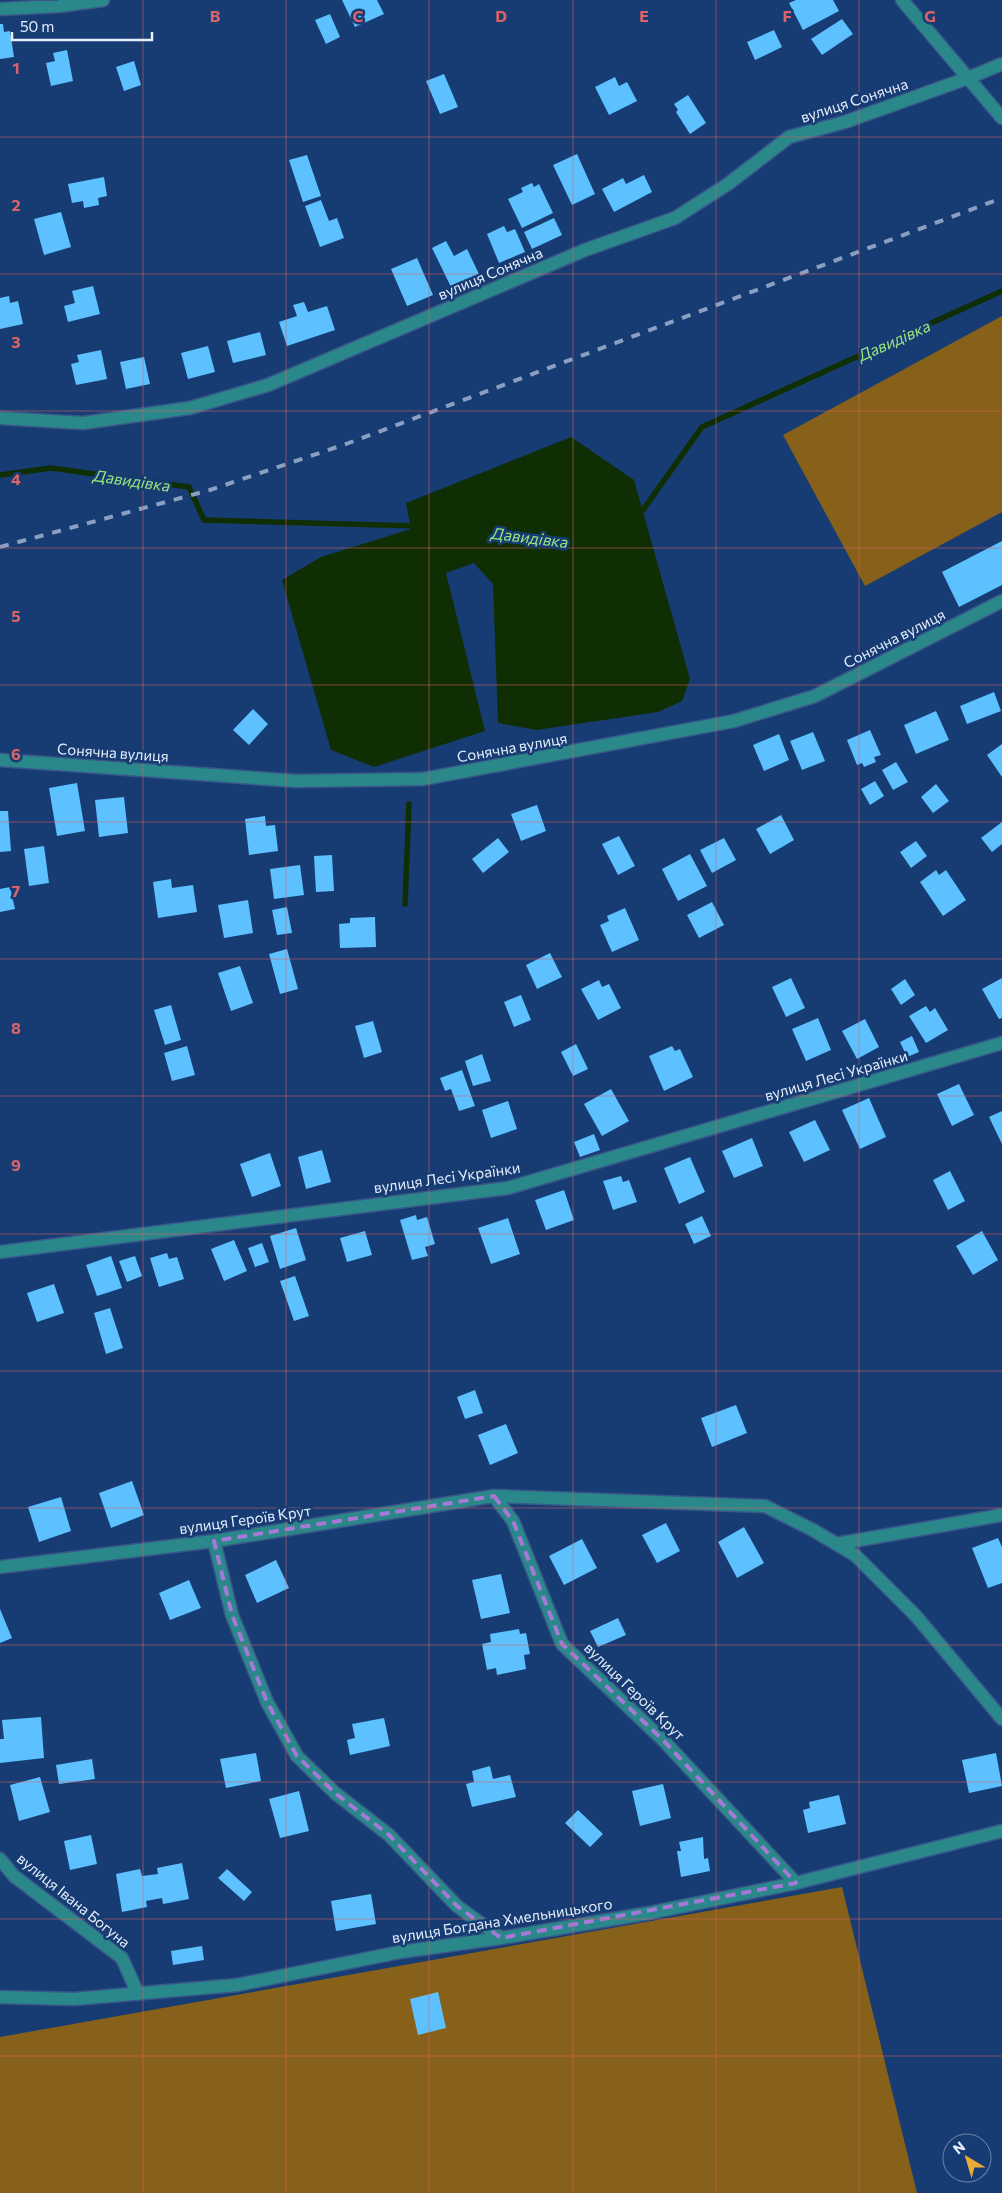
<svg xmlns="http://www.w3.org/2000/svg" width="1002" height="2193" viewBox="0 0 1002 2193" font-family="Commissioner,sans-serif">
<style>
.green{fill:#87611a}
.water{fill:#102e04}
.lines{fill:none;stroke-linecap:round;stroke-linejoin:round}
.stream{stroke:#102e04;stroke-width:5.5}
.building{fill:#5cc1fe}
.minor-casing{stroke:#385889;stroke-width:15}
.minor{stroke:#2a878a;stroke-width:12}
.rail{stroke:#8ba0c0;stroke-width:4;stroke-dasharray:9 9;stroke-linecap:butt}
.marked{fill:none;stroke:#a579d7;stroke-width:4;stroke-dasharray:10 6;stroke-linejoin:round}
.grid{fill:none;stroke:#da6367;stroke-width:1;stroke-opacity:0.55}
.labels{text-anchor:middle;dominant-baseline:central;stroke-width:5;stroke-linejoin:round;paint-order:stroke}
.street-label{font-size:15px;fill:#e4edfb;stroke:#173c73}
.water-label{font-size:16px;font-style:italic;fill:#97e67d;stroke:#173c73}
.grid-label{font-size:16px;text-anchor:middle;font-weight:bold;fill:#da6367;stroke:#173c73;stroke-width:5;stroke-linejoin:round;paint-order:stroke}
</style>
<rect width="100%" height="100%" fill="#173c73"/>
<path class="green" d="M1002,316V512L865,586L783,435Z
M842,1887L917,2193H0V2037Z"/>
<path class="water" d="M571,437L634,480L690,679L682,701L658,712L536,730L498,723L493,584L474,563L446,573L485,731L374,767L331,750L282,580L321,557L411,529L406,503Z"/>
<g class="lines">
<path class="stream" d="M0,475L51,468L189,487L204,520L418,526
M638,517L702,427L1002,291
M405,904L409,804"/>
</g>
<path class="building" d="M342,0H377L384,14L355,27Z
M796,0H833L839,11L803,30L789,3Z
M330,14L340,37L326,44L315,20Z
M842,19L853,34L822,55L811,39Z
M0,24H3L4,32L10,31L14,57L0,59Z
M774,30L782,47L755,60L747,42Z
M67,50L73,81L51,86L46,63L55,61L53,53Z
M134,61L141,85L124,91L116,67Z
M444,74L458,107L440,114L426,81Z
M615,77L619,86L627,82L637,101L609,115L595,87Z
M688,95L706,123L690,134L676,112L678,110L674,104Z
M577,154L595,194L572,205L553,165Z
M307,155L321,196L303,202L289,160Z
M644,175L652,192L614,212L602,189L623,178L626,184Z
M104,177L107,196L98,198L99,205L84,208L83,201L72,203L68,184Z
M532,183L534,187L539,184L553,213L522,228L508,199L523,192L521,188Z
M321,200L329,221L337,218L344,238L320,247L305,206Z
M61,212L71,247L44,255L34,219Z
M554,218L562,235L532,249L524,232Z
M504,226L507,232L515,229L525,252L499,263L487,234Z
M446,241L454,256L467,249L479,274L451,287L432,248Z
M417,258L433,295L407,306L391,269Z
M93,286L100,314L68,322L64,306L75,303L72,291Z
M9,296L10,303L18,301L23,324L0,329V298Z
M304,302L308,312L327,306L335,330L287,346L279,322L297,316L293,305Z
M260,332L266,355L233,363L227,341Z
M208,346L215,372L188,379L181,353Z
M101,350L107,379L76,385L71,364L79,362L77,355Z
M144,357L150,384L126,389L120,362Z
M1002,541V585L959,607L942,572Z
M994,692L1001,711L967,724L960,706Z
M253,709L268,724L249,745L233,730Z
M936,711L949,740L916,754L904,725Z
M870,730L881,755L874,757L876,762L864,767L862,763L857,765L847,740Z
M813,732L825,761L802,770L790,741Z
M779,734L789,760L764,771L753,745Z
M1002,744V777L987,755Z
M896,762L908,782L893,790L882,770Z
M875,781L884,796L870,805L861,789Z
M77,783L85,831L57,836L49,788Z
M936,784L949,801L933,813L921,797Z
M124,797L128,833L99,837L95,800Z
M537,805L546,831L521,841L511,814Z
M0,811H8L11,851L0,852Z
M781,815L794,840L770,854L756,829Z
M265,816L266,826L275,825L278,851L249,855L245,819Z
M1002,822V844L992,852L981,838Z
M619,836L635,866L618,875L602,844Z
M498,838L509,852L483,873L472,859Z
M724,838L736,860L712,873L700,850Z
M916,841L927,856L911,868L900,852Z
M44,846L49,883L29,886L24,849Z
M690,854L707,886L678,901L662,869Z
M332,855L334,891L316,892L314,856Z
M300,865L304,895L274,899L270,869Z
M936,870L939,875L946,870L966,900L943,916L920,882Z
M171,879L172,888L193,885L197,912L158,918L153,882Z
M10,887L15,909L0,912V889Z
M248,900L253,933L224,938L218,905Z
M712,902L724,925L699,938L687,915Z
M287,907L292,933L277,935L272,910Z
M625,908L639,940L612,952L600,925L609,921L607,916Z
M375,917L376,947L340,948L339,924L350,923V918Z
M287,949L298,989L280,994L269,954Z
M550,953L562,977L537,989L526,965Z
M240,966L253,1003L231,1011L218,973Z
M791,978L805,1008L786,1017L772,987Z
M1002,978V1018L999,1019L982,989Z
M905,979L915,995L901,1005L891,989Z
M599,980L602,987L609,984L621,1008L598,1020L581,989Z
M521,995L531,1020L514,1027L504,1002Z
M171,1005L181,1040L165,1045L154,1010Z
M926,1006L930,1012L935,1008L948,1030L926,1043L909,1016Z
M818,1018L831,1050L806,1061L792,1029Z
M865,1019L879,1047L857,1059L842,1031Z
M373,1021L382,1052L364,1058L355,1026Z
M912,1036L919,1052L907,1057L900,1042Z
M576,1044L588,1069L573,1076L561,1052Z
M187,1046L195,1075L172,1081L164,1053Z
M672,1046L675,1051L680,1049L693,1077L664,1091L649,1056Z
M482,1054L491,1081L473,1086L465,1061Z
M462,1070L475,1106L459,1111L451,1089L445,1091L440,1078Z
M959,1084L974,1115L952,1126L937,1094Z
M611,1089L629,1121L602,1136L584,1104Z
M869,1098L886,1137L860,1149L842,1110Z
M508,1101L517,1129L491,1138L482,1110Z
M1002,1111V1144L989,1117Z
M815,1120L830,1150L804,1162L789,1132Z
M594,1134L600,1150L580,1157L574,1142Z
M752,1138L763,1166L734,1178L722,1151Z
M322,1150L331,1182L306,1189L298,1157Z
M270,1153L281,1186L252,1197L240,1164Z
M690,1157L705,1192L679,1204L664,1168Z
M950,1171L965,1201L948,1210L933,1180Z
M621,1176L623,1182L629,1180L637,1202L613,1210L603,1181Z
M564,1190L574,1220L546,1230L535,1200Z
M416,1215L417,1220L427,1217L435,1244L425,1247L428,1256L412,1260L400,1220Z
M702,1216L711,1236L694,1244L685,1224Z
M508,1218L520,1254L491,1264L478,1228Z
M296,1228L306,1260L280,1269L270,1236Z
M365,1231L372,1255L347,1262L340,1238Z
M982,1231L998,1260L973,1275L956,1246Z
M234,1240L247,1271L224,1281L211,1249Z
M262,1243L269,1262L255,1267L248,1248Z
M167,1253L169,1259L177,1257L184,1279L159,1287L150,1258Z
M111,1256L122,1288L97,1296L86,1265Z
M135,1256L142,1276L127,1282L119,1261Z
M295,1276L309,1316L294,1321L280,1281Z
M54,1284L64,1313L37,1322L27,1293Z
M110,1308L123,1348L106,1354L94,1313Z
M475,1390L483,1413L465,1419L457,1397Z
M736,1405L747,1433L712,1447L701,1418Z
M506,1424L518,1453L490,1465L478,1435Z
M132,1481L144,1515L111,1528L99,1493Z
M61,1497L71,1531L39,1542L28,1507Z
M666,1523L680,1551L657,1563L642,1535Z
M744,1527L764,1563L737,1578L718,1542Z
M998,1538L1002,1547V1583L988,1588L972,1548Z
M582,1539L597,1568L564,1585L549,1556Z
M276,1560L289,1588L257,1603L245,1575Z
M501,1574L510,1613L481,1619L472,1580Z
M189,1580L201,1608L170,1620L159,1593Z
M0,1609L12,1638L0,1643Z
M618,1618L626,1635L598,1647L590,1631Z
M519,1629L520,1634L526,1633L530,1654L524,1655L526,1669L497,1675L496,1668L487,1670L482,1644L491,1642L490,1634Z
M41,1717L44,1758L0,1763V1739H4L2,1720Z
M384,1718L390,1746L350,1755L347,1740L355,1738L352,1724Z
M256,1753L261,1781L226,1788L220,1759Z
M996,1753L1002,1786L969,1793L962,1760Z
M92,1759L95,1779L59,1784L56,1765Z
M490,1766L493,1779L510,1775L516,1797L472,1807L466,1784L474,1782L472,1771Z
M40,1777L50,1812L19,1821L10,1785Z
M663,1784L671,1818L640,1826L632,1791Z
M299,1791L309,1831L280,1838L269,1799Z
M839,1795L846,1824L808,1833L803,1810L810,1808L809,1802Z
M578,1810L603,1834L590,1847L565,1823Z
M91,1835L97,1864L70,1870L64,1841Z
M703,1837L704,1859L708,1858L710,1871L681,1877L677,1851H681L679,1842Z
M182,1863L189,1899L163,1904L162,1898L146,1901L147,1907L122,1912L116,1874L140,1869L142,1876L158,1874L157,1868Z
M227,1869L252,1892L244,1901L218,1878Z
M371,1894L376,1924L336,1931L331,1901Z
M202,1946L204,1960L173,1965L171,1951Z
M438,1992L446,2028L418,2035L410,1999Z"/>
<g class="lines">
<g class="minor-casing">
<path id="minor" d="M902,0L1002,118
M0,9L59,6L103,0
M0,418L83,423L190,408L268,385L585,250L675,218L728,184L789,137L845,122L968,78L1002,64
M0,760L297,781L423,779L734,721L815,696L1002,601
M0,1252L508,1188L1002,1043
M494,1496L765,1506L813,1530L855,1555L916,1616L1002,1719
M214,1541L232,1615L267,1702L297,1756L335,1793L389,1835L457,1906L501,1938
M836,1544L1002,1515
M0,1567L214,1541L494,1496L513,1521L562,1644L663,1740L796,1883
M0,1859L14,1876L122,1958L138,1994
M0,1997L74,1999L237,1985L400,1952L501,1938L649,1913L796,1883L1002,1831"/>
</g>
<use href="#minor" class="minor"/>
<path class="rail" d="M0,547L210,490L346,444L1002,198"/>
</g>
<path class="marked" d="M494,1496L513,1521L562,1644L663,1740L796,1883L501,1938L457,1906L389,1835L335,1793L297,1756L267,1702L232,1615L214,1541Z"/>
<path class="grid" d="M143,0V2193M286,0V2193M429,0V2193M573,0V2193M716,0V2193M859,0V2193M0,137H1002M0,274H1002M0,411H1002M0,548H1002M0,685H1002M0,822H1002M0,959H1002M0,1096H1002M0,1234H1002M0,1371H1002M0,1508H1002M0,1645H1002M0,1782H1002M0,1919H1002M0,2056H1002"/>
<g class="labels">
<g class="street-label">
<text transform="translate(854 100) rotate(-18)">вулиця Сонячна</text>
<text transform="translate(490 273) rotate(-23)">вулиця Сонячна</text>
<text transform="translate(894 638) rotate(-27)">Сонячна вулиця</text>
<text transform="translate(512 747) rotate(-10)">Сонячна вулиця</text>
<text transform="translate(113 752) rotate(4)">Сонячна вулиця</text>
<text transform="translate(836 1075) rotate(-16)">вулиця Лесі Українки</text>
<text transform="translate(447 1177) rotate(-8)">вулиця Лесі Українки</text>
<text transform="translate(245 1519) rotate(-8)">вулиця Героїв Крут</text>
<text transform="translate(635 1691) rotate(44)">вулиця Героїв Крут</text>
<text transform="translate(74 1900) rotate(39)">вулиця Івана Богуна</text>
<text transform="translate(502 1920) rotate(-9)">вулиця Богдана Хмельницького</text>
</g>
<g class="water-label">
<text transform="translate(894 340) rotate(-24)">Давидівка</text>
<text transform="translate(132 480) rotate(8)">Давидівка</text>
<text transform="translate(530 537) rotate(7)">Давидівка</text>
</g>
</g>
<g class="grid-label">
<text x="215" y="22">B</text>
<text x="358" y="22">C</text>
<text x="501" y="22">D</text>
<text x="644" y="22">E</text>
<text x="787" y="22">F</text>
<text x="930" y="22">G</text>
<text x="16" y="74">1</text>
<text x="16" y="211">2</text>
<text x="16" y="348">3</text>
<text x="16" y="485">4</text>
<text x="16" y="622">5</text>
<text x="16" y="760">6</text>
<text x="16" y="897">7</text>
<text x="16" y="1034">8</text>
<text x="16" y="1171">9</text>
</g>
<g transform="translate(967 2158) rotate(322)"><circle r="24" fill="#173c73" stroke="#6983a9"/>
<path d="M0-4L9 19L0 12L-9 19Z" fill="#e9ab38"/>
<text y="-8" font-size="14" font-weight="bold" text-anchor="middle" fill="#e4edfb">N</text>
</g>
<path d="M12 32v8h140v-8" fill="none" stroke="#e4edfb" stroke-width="2.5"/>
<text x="20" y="32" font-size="15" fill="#e4edfb" stroke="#173c73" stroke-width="4" paint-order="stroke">50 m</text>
</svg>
